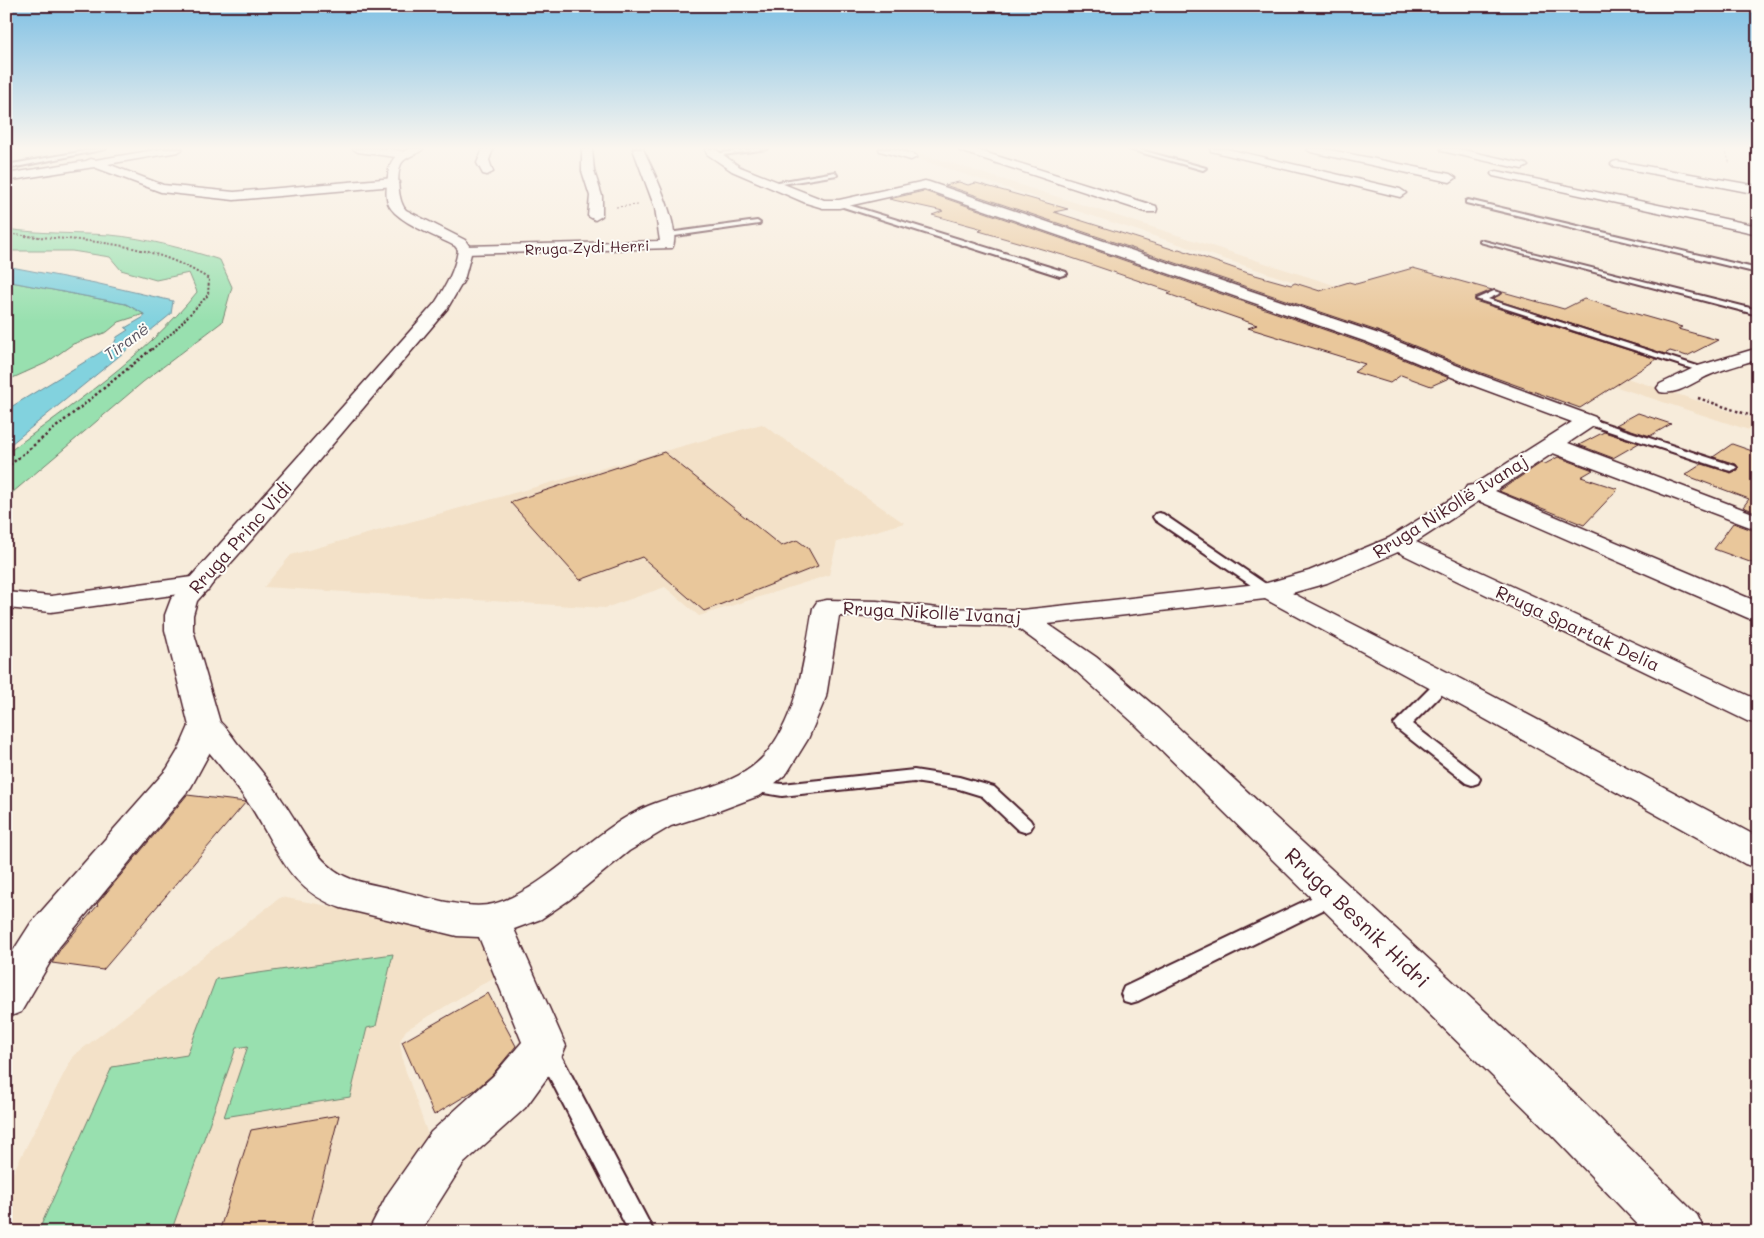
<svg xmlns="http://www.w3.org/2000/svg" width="1764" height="1238" viewBox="0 0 1764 1238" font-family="Mali,sans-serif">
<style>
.built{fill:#f3e1c8}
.green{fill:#98e0af;stroke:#71806d}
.water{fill:#82d2de;stroke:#6c8a96}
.building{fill:#e9c79b;stroke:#4a1f2b}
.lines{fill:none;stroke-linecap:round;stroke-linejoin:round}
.lane-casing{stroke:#4a1f2b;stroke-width:4}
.street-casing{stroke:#4a1f2b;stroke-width:3}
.secondary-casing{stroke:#4a1f2b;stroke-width:3}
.path-far2{stroke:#4a1f2b;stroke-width:1;stroke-dasharray:2 2;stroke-linecap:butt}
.path-far1{stroke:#4a1f2b;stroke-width:2;stroke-dasharray:2 2;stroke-linecap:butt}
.path{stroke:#4a1f2b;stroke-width:2.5;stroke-dasharray:2.5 2.5;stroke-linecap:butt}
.lane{fill:#fdfcf7;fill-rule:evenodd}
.street{fill:#fdfcf7;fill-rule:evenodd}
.secondary{fill:#fdfcf7;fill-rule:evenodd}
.labels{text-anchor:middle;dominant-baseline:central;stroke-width:4;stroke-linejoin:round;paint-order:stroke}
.far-street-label{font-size:15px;fill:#4a1f2b;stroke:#fdfcf7}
.far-water-label{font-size:16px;font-style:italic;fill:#5b5561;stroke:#fdfcf7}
.street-label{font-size:18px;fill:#4a1f2b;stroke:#fdfcf7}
.near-street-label{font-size:21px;fill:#4a1f2b;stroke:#fdfcf7}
</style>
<rect width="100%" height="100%" fill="#f7ecdb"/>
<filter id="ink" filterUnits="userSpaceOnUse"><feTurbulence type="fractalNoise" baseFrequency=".02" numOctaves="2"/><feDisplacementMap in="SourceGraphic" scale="10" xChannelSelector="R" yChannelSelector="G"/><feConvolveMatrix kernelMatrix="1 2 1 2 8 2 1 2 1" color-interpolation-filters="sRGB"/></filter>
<g filter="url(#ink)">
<path class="built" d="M887,149H907L1758,420V433Z
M762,424L904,523L837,542L829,575L699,616L665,587L605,608L264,587L291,555Z
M281,897L481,935L496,976L406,1030L400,1041L403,1063L428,1135L370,1232H6V1186L73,1056Z"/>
<path class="green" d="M6,229C41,234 75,233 110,235C145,238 186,249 220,260L232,287L222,322L143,382L6,498V454C71,405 146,356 197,292L189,273L156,280L121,270L110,257L72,251H6Z
M6,281L126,304L144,314L119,322L107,332L73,344L46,363L6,381Z
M393,954L376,1026L367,1028L350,1097L224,1117L248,1046L236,1048L171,1232H38L112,1067L187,1055L216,979Z"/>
<path class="water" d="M6,266L95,283L173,301L171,314L6,448V410L114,344L117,337L128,330L125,328L144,317V314L126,304L6,281Z"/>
<path class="building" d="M959,182L968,185L976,183L1068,209L1054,212L1175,250L1179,249L1248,273L1291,285L1295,283L1320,291L1349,282L1356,284L1413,268L1492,290L1475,297V301L1657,359L1580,408L1479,372L1380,332L945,185Z
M924,191L1366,344L1449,378L1431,386L1401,375L1390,383L1354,372L1365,364L1248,328L1257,325L1168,294L1172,292L1066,256L979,231L983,229L932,215L943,211L889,199Z
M1503,292L1564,309L1584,299L1682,327L1678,329L1718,340L1687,356L1670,351L1665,354L1493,299Z
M1638,413L1671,424L1650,436L1616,425Z
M1604,432L1639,443L1613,458L1579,445Z
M1732,444L1758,453V513L1743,507L1749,499L1685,475L1702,464L1731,473L1738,470V467L1736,464L1713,457Z
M664,452L781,546L797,540L808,548L818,566L704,611L642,557L580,580L510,502Z
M1558,457L1593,470L1581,477L1618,489L1584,525L1499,491L1541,463L1545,464Z
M1733,523L1758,532V565L1714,549Z
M187,795L246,802L103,970L52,963L61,948L98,905L97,904Z
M488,993L516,1046L492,1075L475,1090L434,1115L402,1042Z
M339,1115L309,1232H219L251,1130Z"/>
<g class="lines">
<g class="lane-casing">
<path id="lane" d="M97,149H106L6,169V165Z
M753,149H768L715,156L712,154Z
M1129,149H1137L1206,168L1203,170Z
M835,172L837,175L770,186L767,184Z
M1468,200L1758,269V273L1466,203V201Z
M839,202L1066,272L1067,274L1060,276L837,205L836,204Z
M757,221L760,223L759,224L668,237L665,235L668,233Z
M1480,240L1758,310V315L1480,242Z
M1494,291L1501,293L1488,299L1710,370L1708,372H1702L1476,299Z
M1588,418L1735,466L1737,468L1731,471L1727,470L1584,423L1583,421Z
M1159,513L1163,514L1276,591L1274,594H1264L1155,520L1153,517L1155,514Z
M1444,678L1449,679L1451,683L1449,687L1412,724L1478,775L1480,779L1478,783L1472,785L1466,783L1396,728L1394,724L1439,679Z
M914,770L959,777L994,787L1030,820L1033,825L1030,830L1024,832L1018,830L982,796L959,789L914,782L782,796L745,790L743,786L745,782L751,780L782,784Z
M1332,888L1339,890L1341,896L1339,902L1138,1001L1131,1003L1124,1001L1121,994L1124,987Z
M547,1041L555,1044L654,1232H629L536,1051L539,1044Z"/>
</g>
<g class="street-casing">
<path id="street" d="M161,149H183L178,152L108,164L163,185L234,192L394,178L400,182L394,186L234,200L161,192L94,167L6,181V174L86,161L91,159L95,160Z
M353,149C365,148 401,147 409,155L404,158L358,152Z
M483,149H493L489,160L493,172L487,175L483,174L477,163Z
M582,149H592L594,171L602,196V216L595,220L588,216L590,196L582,171Z
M633,149H643C652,168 683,230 672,248L465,254L460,253L458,250L460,247L465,246L660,241L655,208Z
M705,149H715L740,167L824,200H839L925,181L929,182L1379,334L1478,374L1595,417L1598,421L1595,425L1568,443L1758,515V530L1553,453L1495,491L1758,602V620L1748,618L1479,501L1416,542L1758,700V724L1747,721L1398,552L1327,583L1292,593L1455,676L1758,837V868L1745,864L1433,690L1265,599L1048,624L1096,657L1158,709L1579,1098L1697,1215L1705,1232H1645L1547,1130L1136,725L1076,671L1015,626L938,624L877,617L839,616L826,697L808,739L787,773L761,795L721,810L671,826L629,851L569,900L541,919L514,929L566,1046L560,1060L525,1108L463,1164L420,1232H368L387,1195L431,1132L493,1076L522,1042L479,937L457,936L341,908C286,889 278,847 249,804C232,779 213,757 194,734L189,726L194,718C201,716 207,714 214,718C223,722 231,735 237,743C253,761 269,779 282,800C302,828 316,866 351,879C363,883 376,885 388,888C416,894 466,911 493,904C547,890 593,829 648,806C686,790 734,789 764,756C799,716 804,658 813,608L817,602L827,600L877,601L938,608L1022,610L1267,583L1309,571L1389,538L1464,491L1467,486L1473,485L1572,422L1464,382L1367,342L924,189L839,208H823L806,203L732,171L707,154Z
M879,149H894L915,155L917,157L911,160L880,151Z
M959,149H974L1156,206L1157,209L1156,212H1146L960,151Z
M1210,149H1227L1400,189L1406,193L1400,197L1211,151Z
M1306,149H1325L1450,174L1456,178L1450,182L1311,152Z
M1441,149H1459L1526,164L1528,166L1522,169L1442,151Z
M1617,161L1758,186V194L1613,166L1611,164L1613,162Z
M1497,171L1758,226V234L1493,176L1491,174L1493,172Z
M1758,348V359C1743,364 1727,368 1712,374C1696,380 1678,396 1660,392L1657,388L1660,384L1698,366Z
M199,576L208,578L212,584L208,590L51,612L6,608V592L51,596Z"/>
</g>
<g class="secondary-casing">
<path id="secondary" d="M410,149H423C417,155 405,156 401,164C396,175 398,202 406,210L465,240L472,250L464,280L447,309L254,537L197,601L193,615V630L221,726L211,750L191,787L59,947L21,1012L6,1018V962L31,923L167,769L179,749L189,726L165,630V615L171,599L435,303C446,286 455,270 458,250L455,246C438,237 394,221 388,203C385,195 387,185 388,176C390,160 394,155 410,149Z"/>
</g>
<path class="path-far2" d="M1725,149L1730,164
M616,207L638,205
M6,234L43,237"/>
<path class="path-far1" d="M25,236C93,241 150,242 209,279L208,295L173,332L151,350"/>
<path class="path" d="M1698,398L1758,418
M6,468L153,348"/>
<use href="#lane" class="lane"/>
<use href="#street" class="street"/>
<use href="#secondary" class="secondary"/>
</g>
</g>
<linearGradient id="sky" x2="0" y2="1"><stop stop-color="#7fc0e4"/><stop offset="0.46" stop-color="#fbf6ef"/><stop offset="1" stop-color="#fbf6ef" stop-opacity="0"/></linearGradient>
<rect width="1764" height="322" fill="url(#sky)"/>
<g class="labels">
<g class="far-street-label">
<text transform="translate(587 247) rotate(-2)">Rruga Zydi Herri</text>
</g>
<g class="far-water-label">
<text transform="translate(126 341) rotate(-36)">Tiranë</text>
</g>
<g class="street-label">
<text transform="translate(1450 506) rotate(-32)">Rruga Nikollë Ivanaj</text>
<text transform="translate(240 537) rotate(-48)">Rruga Princ Vidi</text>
<text transform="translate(932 612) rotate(3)">Rruga Nikollë Ivanaj</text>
<text transform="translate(1578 628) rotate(25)">Rruga Spartak Delia</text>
</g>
<g class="near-street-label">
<text transform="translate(1358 917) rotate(44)">Rruga Besnik Hidri</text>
</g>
</g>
<rect width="1764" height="1238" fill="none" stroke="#fdfcf7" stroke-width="25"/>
<rect x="12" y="12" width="1739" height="1213" fill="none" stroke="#4a1f2b" stroke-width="2" filter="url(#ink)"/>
</svg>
